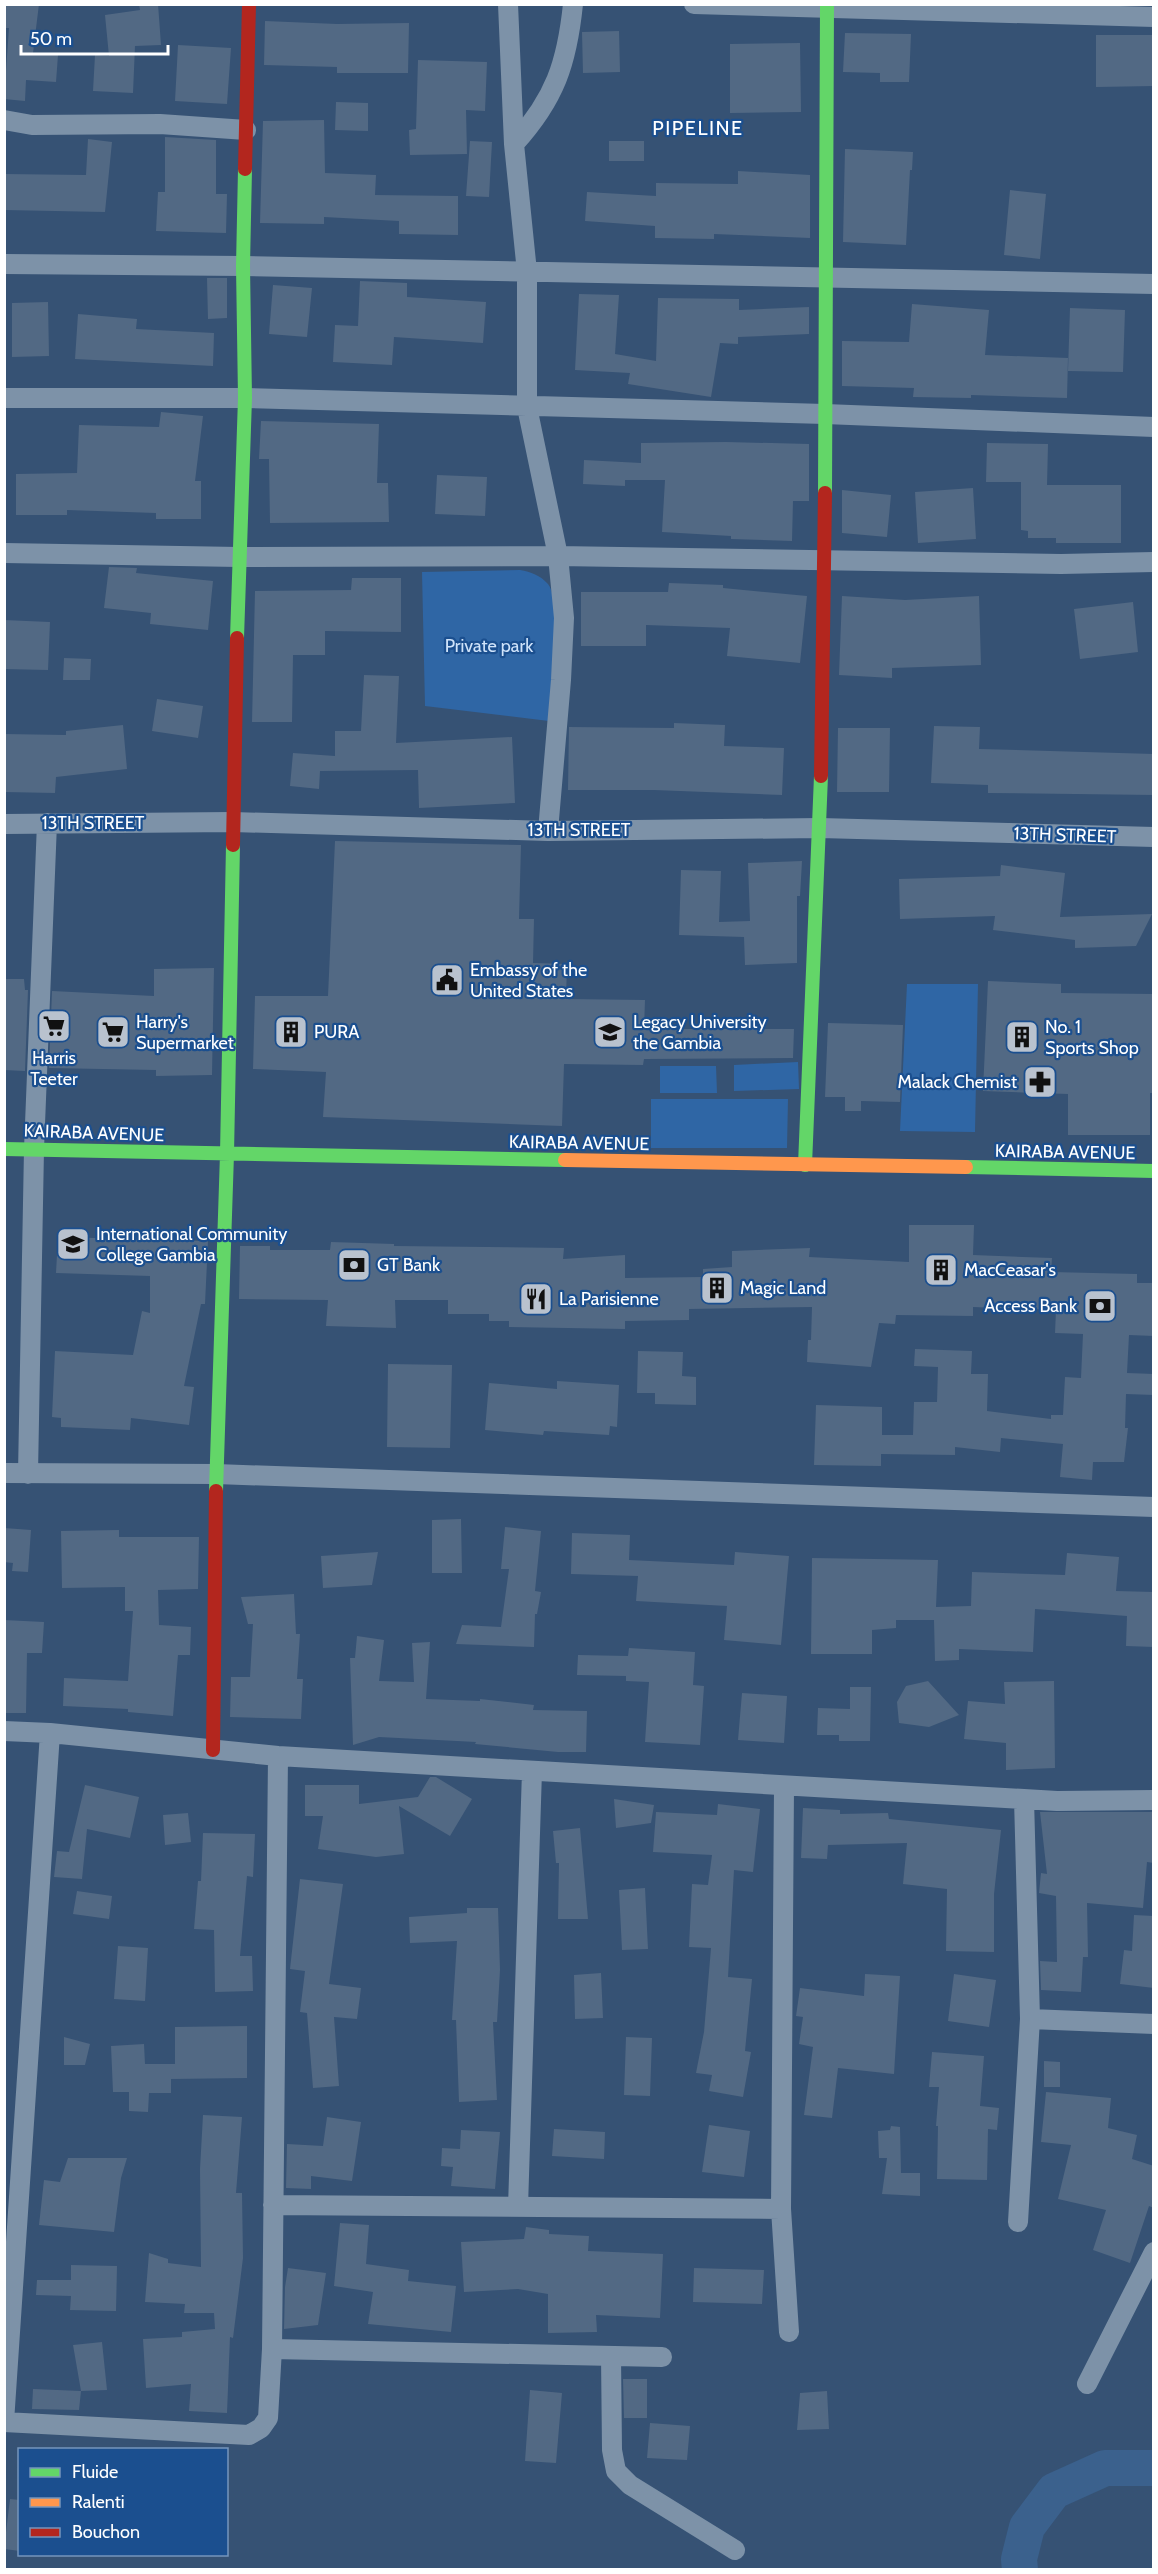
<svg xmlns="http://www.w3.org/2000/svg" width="1158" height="2574" viewBox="0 0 1158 2574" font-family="Cabin,sans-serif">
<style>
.green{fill:#2f66a5}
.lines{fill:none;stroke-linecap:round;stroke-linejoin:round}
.river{stroke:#3b618d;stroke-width:36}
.building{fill:#526984}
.street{stroke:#7d92a8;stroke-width:20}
.fast{stroke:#63d668;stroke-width:14}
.slow{stroke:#ff974d;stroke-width:14}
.jam{stroke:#b3261e;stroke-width:14}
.labels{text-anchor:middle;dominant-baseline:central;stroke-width:4.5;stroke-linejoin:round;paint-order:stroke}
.park-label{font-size:18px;fill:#cfe3fa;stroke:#1b4f8f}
.street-label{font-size:18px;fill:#fff;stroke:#1b4f8f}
.poi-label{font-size:18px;fill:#fff;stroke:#1b4f8f;text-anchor:start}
.neighbourhood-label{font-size:20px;letter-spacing:1.5px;fill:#fff;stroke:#1b4f8f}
</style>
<rect width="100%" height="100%" fill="#365274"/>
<path class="green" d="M520,570C531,572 540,575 548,584C563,603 551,694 549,721L425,706L422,572Z
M907,984H978L975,1132L900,1131Z
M798,1062L799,1089L734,1091V1065Z
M660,1066H716L717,1093H660Z
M651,1099H788L787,1148H651Z"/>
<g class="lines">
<path class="river" d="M1020,2570L1019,2559L1027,2527L1054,2491L1105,2468H1154"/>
</g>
<path class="building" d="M4,4H39L33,53L58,55L56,82L26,80L25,101L4,99L9,28H4Z
M139,4H158L161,45L135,46L133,93L93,91L95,55L109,56L105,15L140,10Z
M265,21L337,24L409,23L408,73H337V67L264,65Z
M619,31L620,72L583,73L582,32Z
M845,33L911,34L909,82H880V73L843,72Z
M1096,35H1154V86L1096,87Z
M800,43L801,112L730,113V44Z
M178,45L231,48L227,104L175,101Z
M418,60L487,62L485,111L466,110L467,154L410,155L409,130L416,129Z
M336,102L368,103V131L335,130Z
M324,120L325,173L376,175L375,195L458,196V235L399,234V221L324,217V224L260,223L263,121Z
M165,137L216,140V194H227L226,233L156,231L158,192H165Z
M88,139L112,142L105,212L4,210V174L86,175Z
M470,141L492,142L489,197L466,196Z
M609,141H644V161H609Z
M845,149L913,152L912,170H910L906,245L843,242Z
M738,171L810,175V238L714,234V239L655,238V226L585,221L587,192L656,196V183L738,184Z
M1010,190L1046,194L1040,259L1004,255Z
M207,278H227V318L208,319Z
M360,281L407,283V297L486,302L483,343L394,337L392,365L333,362L335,325L358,326Z
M273,285L312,288L307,337L269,334Z
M579,294L619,295L615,354L656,361L658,298L739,299V310L809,307V334L738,337V344L720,343L711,397L628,384L630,373L575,370Z
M48,302L49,356L12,357V303Z
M912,304L989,310L985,355L1068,358L1067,398L971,395V398L913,397L914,388L842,386V341L909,342Z
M1070,308L1125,310L1123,372L1068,371Z
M78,314L137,319L136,329L214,333L213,366L75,359Z
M161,412L203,416L195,481H201V519H156V513L67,510V515H16V474L77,473L79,425L159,427Z
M261,421L379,424L377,483H388L389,522L270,523L269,459H259Z
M726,442L809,444V501H793L792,541L731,539V536L662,532L665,480H625V486L583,484L584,460L641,463V443Z
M987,443L1048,444L1047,485H1121V543H1056V538H1028V531L1021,530V482H986Z
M437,475L487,477L485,516L435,514Z
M973,488L976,539L918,543L915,492Z
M842,490L891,495L887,537L842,533Z
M109,567L137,568L136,573L213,581L208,630L150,624L151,613L104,608Z
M352,578H401V632L325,631V655H293L292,722H252L255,591L351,590Z
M669,583L723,585V588L807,596L800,663L727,656L730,628L646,625V646H581V592H668Z
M842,596L905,600L979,596L981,665L892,668V678L839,675Z
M1133,602L1138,652L1080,659L1074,609Z
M4,620L50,622L48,670L4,669Z
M64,658L91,659L90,680H63Z
M364,675L399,676L396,743L512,737L515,803L419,808L418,770L320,771L319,789L290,786L293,753L335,756V731H361Z
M157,699L203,706L198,738L152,731Z
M674,723L725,725L724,746L784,748L782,795L654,790H568L569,727L674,728Z
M123,725L127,769L56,777L55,793L4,792V734L66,735V731Z
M934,726L980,727L979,749L1154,754V795L988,793V785L931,783Z
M838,728H890L889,792H837Z
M335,841L521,845L519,919H534L533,963L567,964L566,999L645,1000L644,1029H794L793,1058L644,1059L643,1065L564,1064L562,1126L323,1117L326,1072L253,1069L255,996H328Z
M802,861L800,896H797V963L745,965L744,937L679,935L681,870L721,871L719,922L750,921L748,863Z
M1001,865L1065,873L1060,917L1152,914L1136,946L1075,948V940L993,930L995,916L900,919L899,879L1000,876Z
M214,968L212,1075L156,1076V1070L49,1068L52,991L154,996V969Z
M4,979H24L25,990H28L25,1071L4,1070Z
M988,981L1061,984V993L1154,994V1093H1150V1135H1068V1094L983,1091Z
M828,1023L903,1025L900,1102L861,1101V1111H845V1097H825Z
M909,1225H974L973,1255L1052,1258L1051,1272L1137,1274V1283H1154V1336L1129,1335L1127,1373L1154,1374V1395L1126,1394L1125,1428H1128L1124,1462H1093L1092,1480L1060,1477L1063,1444L1001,1438L1000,1452L955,1447V1455L881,1454V1466L814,1465L816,1405L882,1407V1435H913L914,1402H937L938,1367L914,1366L915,1349L972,1351L971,1374H988L987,1411L1051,1419V1415H1063L1065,1377L1081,1378L1083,1334L1055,1333L1056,1310L973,1307V1316L896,1315L895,1324L879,1323L871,1367L807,1362L808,1340H811L812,1307L689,1309V1320L625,1321V1329L509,1327V1321H489V1314H448V1300H395L396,1328L326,1326L328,1300L239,1299L240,1246H270V1250H330L331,1242L394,1244V1246L564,1248L563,1259L625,1255V1278L703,1277V1269L732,1267V1251L810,1248L809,1257L909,1262Z
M58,1237L208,1241L205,1304H201L184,1386L194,1387L189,1425L131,1418L130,1430L61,1427V1418L52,1417L55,1351L133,1355L142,1311L150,1313V1276L56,1273Z
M638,1351L683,1352L682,1376L696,1377V1405L655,1404V1393H637Z
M388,1364L452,1365L450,1448L387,1447Z
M557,1381L619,1385L617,1427L610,1426L609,1435L544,1431L543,1435L485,1430L489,1383L557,1389Z
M461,1519L462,1573H432V1520Z
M505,1527L541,1531L535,1591L541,1592L537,1614H535L534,1647L456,1644L462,1625L501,1627L509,1569H501Z
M4,1528L31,1530L28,1572L12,1571L13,1563L4,1562Z
M119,1530V1537H199L198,1589L158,1590L159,1625L191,1627L190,1655H178L173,1716L128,1712V1709L63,1706L64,1678L128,1681L133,1611H125V1587L62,1588L61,1531Z
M572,1533L630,1535L629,1560L734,1565L735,1552L789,1556L781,1645L724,1640L727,1606L636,1601L638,1576L571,1574Z
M378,1552L372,1585L323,1588L321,1556Z
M1067,1553L1119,1557L1116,1591L1154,1592V1647L1126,1646L1127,1616L1035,1609L1033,1652L959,1649V1660L935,1661L934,1620H896V1628L872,1630V1654H811L812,1558L938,1560L936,1607L971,1606L972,1572L1065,1575Z
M294,1594L296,1634H300L297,1679H303L301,1719L230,1717L231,1677H250L253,1624H248L241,1597Z
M4,1620L44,1622L42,1653H27L26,1713H4Z
M357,1636L384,1640L379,1681L414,1682L412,1643L430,1642L426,1699L480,1701V1699L534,1705L533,1710L587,1711L586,1752H558L475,1744L476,1742L379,1737L353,1745L350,1658H355Z
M629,1648L695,1652L693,1685L704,1686L700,1745L645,1742L649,1682L626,1681V1676L577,1675L578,1655L628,1656Z
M928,1681L959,1715L929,1727L899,1723L897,1702L906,1686Z
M1054,1681L1055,1768L1006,1770V1743L964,1739L968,1701L1005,1704L1004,1682Z
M850,1687H871L870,1741H839V1735H817L818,1708L850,1709Z
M742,1693L787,1696L784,1743L738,1740Z
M430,1777H436L472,1799L450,1836L399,1806L404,1854L376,1857L318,1849L323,1816H305V1785H359V1804L418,1797Z
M85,1785L139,1797L130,1838L87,1829L82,1879L54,1877L57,1851L69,1852Z
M614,1799L654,1805L651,1823L616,1828Z
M718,1804L760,1809L753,1872L734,1870L728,1977L752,1979L745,2051L751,2052L743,2097L709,2091L712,2075L696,2073L704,2032L711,1948L689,1947L692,1884L708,1885L712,1855L653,1852L656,1812L717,1815Z
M803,1808L840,1810V1814L888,1813L889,1819L1001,1830L994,1894V1952L946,1951L947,1889L903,1884L907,1843L828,1845L827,1859L801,1858Z
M1040,1812H1154V1863L1147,1862L1143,1908L1087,1903L1088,1957H1083L1081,1992L1041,1990L1040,1961L1057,1962L1056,1896L1039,1893L1041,1873L1047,1874Z
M188,1813L191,1842L165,1845L163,1815Z
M580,1828L588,1919H558L559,1863H556L553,1831Z
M203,1833L255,1834L253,1877L247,1876L240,1956H252L253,1991L215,1992L214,1930L194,1929L198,1881H201Z
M300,1879L343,1884L329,1984L361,1988L357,2019L334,2017L339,2086L313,2088L307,2013L300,2012L305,1971L290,1969Z
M645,1888L648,1949L622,1950L619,1890Z
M77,1891L112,1896L109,1919L73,1914Z
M467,1908H498L500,1970L497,2022H493L497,2100L459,2102L456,2020H452L457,1941L410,1943L409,1917L467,1913Z
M1134,1915L1154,1916V1988L1120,1984L1124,1950L1132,1951Z
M118,1946L148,1948L145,2001L114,1999Z
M601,1973L603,2018L575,2019L574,1975Z
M865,1974L900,1976L894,2074L838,2068L832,2118L804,2115L813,2047L799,2044L803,2017L796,2016L800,1988L864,1996Z
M954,1974L996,1980L989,2027L948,2021Z
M247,2026V2078L171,2079V2093H149L148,2112L129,2111V2092H113L111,2046L144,2044L145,2064H175V2027Z
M64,2037L90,2044L85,2065H64Z
M626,2037L652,2038L650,2096L624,2095Z
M932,2052L984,2056L980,2106L999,2108L997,2130L988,2129L987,2180L937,2179L938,2126H936L939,2087H929Z
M1044,2061L1060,2062V2087H1044Z
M1046,2092L1111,2098L1108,2128L1137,2135L1132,2159L1154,2166V2208L1149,2206L1130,2263L1093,2250L1106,2210L1058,2199L1071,2145L1041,2142Z
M203,2115L242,2117L236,2193H242L243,2258L233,2338L230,2337L227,2413L189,2411L191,2384L146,2388L143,2339L182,2337V2332L215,2329L214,2313H184L185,2304L145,2302L149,2253L168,2259V2263L201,2267L200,2169Z
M327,2117L361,2122L352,2181L311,2176V2189L286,2188L287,2144L323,2146Z
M709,2125L750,2131L744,2177L702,2172Z
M891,2126L900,2127L901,2173H920V2196L882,2194L887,2158H879L878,2131L890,2130Z
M554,2129L605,2132L604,2159L552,2156Z
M461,2130L500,2132L495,2189L451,2186L453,2167L441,2166L442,2148L460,2149Z
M68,2158H127L121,2178L114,2232L39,2225L44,2180L60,2182Z
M340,2223L369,2225L366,2264L409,2270L408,2281L456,2286L451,2332L368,2324L373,2292L334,2286Z
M526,2227L549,2230V2234L589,2236L588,2251L663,2254L660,2318L596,2315L597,2332L548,2333V2294L518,2289L464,2292L461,2242L524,2239Z
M71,2265L117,2266L116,2311L70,2310L71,2296L36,2295L37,2280H71Z
M288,2268L326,2273L318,2325L284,2329L285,2287Z
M694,2268L764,2270L762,2304L693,2302Z
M102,2342L107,2390L81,2391L73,2345Z
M623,2379H647V2418H624Z
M33,2389L81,2391L79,2410L32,2409Z
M530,2390L562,2393L556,2463L525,2461Z
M827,2391L829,2429L797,2430L800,2393Z
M650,2423L690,2426L687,2460L647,2458Z
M10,2499L20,2500V2551L4,2549Z"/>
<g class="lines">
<path class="street" d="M508,4L514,144L527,272V407L558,556L564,618L561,680L548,831
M694,4L1154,17
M4,120L32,125L160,124L246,130
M514,144C555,99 567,63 573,4
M4,264L243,266L1154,284
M4,398H245L825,414L1154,427
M4,553L239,557L558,556L1061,564L1154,562
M4,824L233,822L548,831L820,828L1154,837
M4,1473L216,1474L1154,1507
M28,1474L34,1149L47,823
M4,1731L50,1733L278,1756L1057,1801L1154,1800
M784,1787L781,2209L789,2332
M1030,2019L1154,2024
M273,2205L781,2209
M518,2207L532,1771
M1018,2222L1030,2019L1024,1799
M272,2349L662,2357
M611,2356L612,2450L616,2471L630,2485L735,2550
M1087,2384L1154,2252
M4,2422L249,2435L261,2428L268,2418L272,2349L278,1756
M4,2422L50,1733"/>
<path class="fast" d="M825,493L827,4
M237,638L245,398L243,266L245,169
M4,1149L565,1160
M805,1165L821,776
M966,1167L1154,1171
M216,1491L227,1154L233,845"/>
<path class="slow" d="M565,1160L966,1167"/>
<path class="jam" d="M245,169L249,4
M821,776L825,493
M233,845L237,638
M213,1750L216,1491"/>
</g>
<defs>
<g id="civic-square" transform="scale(1.725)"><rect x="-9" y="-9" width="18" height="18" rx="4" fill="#b9c2ce" stroke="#1b4f8f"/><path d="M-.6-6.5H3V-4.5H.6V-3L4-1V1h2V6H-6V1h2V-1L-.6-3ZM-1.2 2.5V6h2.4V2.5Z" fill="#111"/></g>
<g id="supermarket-square" transform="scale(1.725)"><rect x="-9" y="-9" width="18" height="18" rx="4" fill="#b9c2ce" stroke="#1b4f8f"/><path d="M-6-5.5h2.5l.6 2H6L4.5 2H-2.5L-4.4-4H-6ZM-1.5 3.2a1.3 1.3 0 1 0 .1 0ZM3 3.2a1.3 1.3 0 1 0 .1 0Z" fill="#111"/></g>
<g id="building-square" transform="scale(1.725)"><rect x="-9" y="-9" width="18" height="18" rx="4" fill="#b9c2ce" stroke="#1b4f8f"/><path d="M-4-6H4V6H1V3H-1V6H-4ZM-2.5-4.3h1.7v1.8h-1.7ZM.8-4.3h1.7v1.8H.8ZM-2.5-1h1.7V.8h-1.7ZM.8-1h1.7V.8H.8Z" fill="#111"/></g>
<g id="university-square" transform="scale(1.725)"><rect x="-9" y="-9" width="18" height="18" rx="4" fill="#b9c2ce" stroke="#1b4f8f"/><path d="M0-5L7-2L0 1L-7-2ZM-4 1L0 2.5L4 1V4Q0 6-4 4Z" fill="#111"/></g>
<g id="pharmacy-square" transform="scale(1.725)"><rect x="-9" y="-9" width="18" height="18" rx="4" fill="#b9c2ce" stroke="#1b4f8f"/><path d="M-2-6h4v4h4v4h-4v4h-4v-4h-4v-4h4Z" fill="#111"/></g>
<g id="bank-square" transform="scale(1.725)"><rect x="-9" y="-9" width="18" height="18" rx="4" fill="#b9c2ce" stroke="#1b4f8f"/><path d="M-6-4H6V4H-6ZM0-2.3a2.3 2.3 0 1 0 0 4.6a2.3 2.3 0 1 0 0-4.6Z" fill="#111"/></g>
<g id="restaurant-square" transform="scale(1.725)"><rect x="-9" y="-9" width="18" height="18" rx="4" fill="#b9c2ce" stroke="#1b4f8f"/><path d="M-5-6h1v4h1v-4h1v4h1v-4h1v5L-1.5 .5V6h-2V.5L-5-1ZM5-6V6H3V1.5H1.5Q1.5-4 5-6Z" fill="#111"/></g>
</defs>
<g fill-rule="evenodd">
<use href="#civic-square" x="447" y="980"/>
<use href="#supermarket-square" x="54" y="1026"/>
<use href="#supermarket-square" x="113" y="1032"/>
<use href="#building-square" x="291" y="1032"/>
<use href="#university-square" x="610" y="1032"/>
<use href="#building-square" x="1022" y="1037"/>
<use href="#pharmacy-square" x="1040" y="1082"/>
<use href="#university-square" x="73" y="1244"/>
<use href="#bank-square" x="354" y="1265"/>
<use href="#building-square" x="941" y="1270"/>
<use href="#building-square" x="717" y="1288"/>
<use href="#restaurant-square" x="536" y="1299"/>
<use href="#bank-square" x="1100" y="1306"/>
</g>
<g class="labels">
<g class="park-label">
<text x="489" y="646">Private park</text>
</g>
<g class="street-label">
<text x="93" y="823">13TH STREET</text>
<text x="579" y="830">13TH STREET</text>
<text transform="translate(1065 835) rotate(2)">13TH STREET</text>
<text transform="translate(94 1133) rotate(2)">KAIRABA AVENUE</text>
<text transform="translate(579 1143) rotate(1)">KAIRABA AVENUE</text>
<text transform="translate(1065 1152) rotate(1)">KAIRABA AVENUE</text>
</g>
<g class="poi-label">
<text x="470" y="970">Embassy of the<tspan x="470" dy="21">United States</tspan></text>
<text x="136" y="1022">Harry's<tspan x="136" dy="21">Supermarket</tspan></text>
<text x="633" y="1022">Legacy University<tspan x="633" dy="21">the Gambia</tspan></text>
<text x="1045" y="1027">No. 1<tspan x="1045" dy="21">Sports Shop</tspan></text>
<text x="314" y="1032">PURA</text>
<text x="54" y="1058" text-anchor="middle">Harris<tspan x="54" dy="21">Teeter</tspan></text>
<text x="1017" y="1082" text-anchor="end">Malack Chemist</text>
<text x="96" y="1234">International Community<tspan x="96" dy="21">College Gambia</tspan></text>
<text x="377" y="1265">GT Bank</text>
<text x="964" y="1270">MacCeasar's</text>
<text x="740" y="1288">Magic Land</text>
<text x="559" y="1299">La Parisienne</text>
<text x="1077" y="1306" text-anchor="end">Access Bank</text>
</g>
<g class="neighbourhood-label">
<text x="698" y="128">PIPELINE</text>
</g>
</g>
<rect width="1158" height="2574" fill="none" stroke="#ffffff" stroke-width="12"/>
<rect x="18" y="2448" width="210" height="108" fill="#1b4f8f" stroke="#7695bc" stroke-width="1.5"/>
<rect x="30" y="2468" width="30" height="9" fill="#63d668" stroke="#7695bc" stroke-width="1.5"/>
<text x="72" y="2478" font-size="18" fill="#ffffff">Fluide</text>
<rect x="30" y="2498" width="30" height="9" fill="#ff974d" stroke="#7695bc" stroke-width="1.5"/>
<text x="72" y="2508" font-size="18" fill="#ffffff">Ralenti</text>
<rect x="30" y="2528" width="30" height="9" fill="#b3261e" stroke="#7695bc" stroke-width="1.5"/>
<text x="72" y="2538" font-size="18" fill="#ffffff">Bouchon</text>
<path d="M21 45v9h147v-9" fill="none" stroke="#ffffff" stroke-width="3"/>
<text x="30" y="45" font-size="18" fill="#ffffff" stroke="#1b4f8f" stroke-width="4.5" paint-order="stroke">50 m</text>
</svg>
